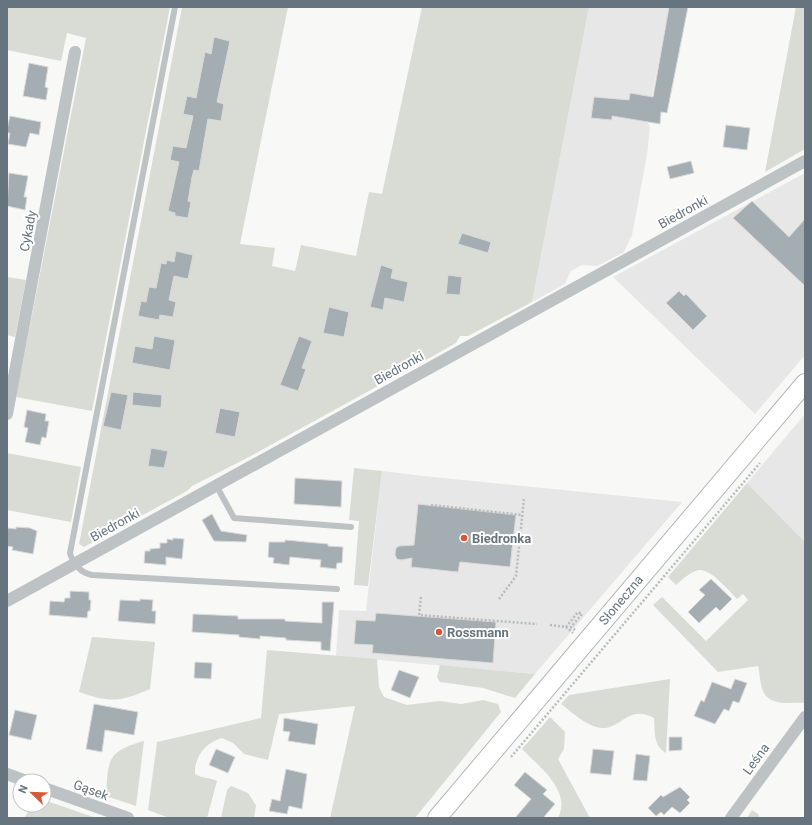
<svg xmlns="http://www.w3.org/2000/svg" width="812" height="825" viewBox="0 0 812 825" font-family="Roboto,sans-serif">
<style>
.built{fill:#e6e7e6}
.green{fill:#d8dcd5}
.building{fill:#a4adb2;stroke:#dadad8}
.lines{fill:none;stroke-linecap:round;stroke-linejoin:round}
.secondary-casing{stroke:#b2b8bc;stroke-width:20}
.path{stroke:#b8bbbe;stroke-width:2.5;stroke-dasharray:2 2;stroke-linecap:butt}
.service{stroke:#bdc2c5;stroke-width:6}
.minor{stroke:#bdc2c5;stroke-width:12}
.secondary{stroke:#fff;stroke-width:18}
.poi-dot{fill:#d65837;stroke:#fff;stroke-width:1.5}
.labels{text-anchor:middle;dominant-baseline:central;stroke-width:4;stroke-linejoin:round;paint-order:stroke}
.street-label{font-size:13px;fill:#65747e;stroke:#fff}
.poi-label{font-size:13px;font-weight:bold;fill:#65747e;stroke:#fff;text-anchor:start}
</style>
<rect width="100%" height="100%" fill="#f8f8f6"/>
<path class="built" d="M589,7H669L647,122L650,126L647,155L632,235L624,252L597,266L582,265L571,271L565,284L532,302Z
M805,173V355L755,414L613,277Z
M805,414V542L747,483Z
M382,471L423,476L682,502L535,674L336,656L339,610L366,611Z"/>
<path class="green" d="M7,7H170L92,411L16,397L86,38L67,33L61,61L7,50Z
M182,7H288L240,244L275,248L272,266L295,271L301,245L356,256L369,192L382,194L422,7H589L532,302L468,336H460L456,343L426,360L423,358L416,362V365L251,456L192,486L187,491L84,547L79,544Z
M796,7H805V149L765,172Z
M7,277L26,280L15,337L7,335Z
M7,453L81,467L71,522L7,510Z
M354,468L382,471L368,586L354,585L359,521L349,520Z
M747,483L805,542V703C793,702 772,707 764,693C760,686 760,674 758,666L718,672L653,605L662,597L706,641L748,600L743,594L737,599C729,591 712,570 700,570C692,570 682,580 676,585L668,577Z
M92,637L155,642L150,689C120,702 110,703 79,692Z
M267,650L377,659L379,687L384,697L407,705L440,701L461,704L483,700L498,704L501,712L415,818H330L355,706L279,714L268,760L244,754L233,743L222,738C206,742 194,757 195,774C203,779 209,777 217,781L207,818H169L148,810L157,742L261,718Z
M440,665L535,674L515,698L483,688L440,682L437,677Z
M670,679L666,753C653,745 655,732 654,718C629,704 621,729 602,728C587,727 572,712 561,704L569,695Z
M550,717L565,732L564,749L558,759L590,818H558C572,790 539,767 522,749Z
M144,741L136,806L106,796C108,760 107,751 144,741Z
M231,786L248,793L256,805L254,818H221L227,790Z
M44,800L96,818H24L33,805H44Z
M752,810L758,814L760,818H747Z"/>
<path class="building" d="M669,7H688L667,113L661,112L660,124L612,116V120L591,118L594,97L629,100L630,93L653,97Z
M214,37L230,41L217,102L224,104L221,121L208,119L199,171L194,170L192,177L188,201L191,202L188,218L175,216V213L168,211L179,162L170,160L173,146L186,148L193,116L183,114L187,96L196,98L205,52L211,54Z
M29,63L48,67L45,87L48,88L46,100L23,96Z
M10,116L41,122L39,135L30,133L26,147L8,144L10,133H7V129Z
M726,125L750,128L747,150L723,147Z
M691,161L694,173L670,179L667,167Z
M9,173L28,176L24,197H27L25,210L7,206Z
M752,201L789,237L805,219V286L733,218Z
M462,233L491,242L488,253L458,244Z
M176,251L193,255L188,279L174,276L169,300L176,302L173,317L160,315L159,320L138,316L141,301L146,302L149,287L156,288L161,263L166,264L167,260L174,262Z
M381,265L393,269L391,278L408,282L404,302L385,298L383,310L370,307Z
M448,275L462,277L460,295L446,294Z
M679,291L684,296L686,294L707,316L693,330L666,303Z
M329,307L349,312L344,337L323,333Z
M154,336L175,340L170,370L132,363L135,346L152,349Z
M299,336L312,341L302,368L306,369L298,391L280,385Z
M111,392L128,395L121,430L103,426Z
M133,392L162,395L161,408L132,405Z
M220,408L240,412L235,437L215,433Z
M27,410L46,414L45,421H49L46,438L42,437L40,445L25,442L28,428L24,427Z
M151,448L168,451L164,468L148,466Z
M295,478L342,481L341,507L294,504Z
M418,504L516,515L510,567L460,562L458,572L411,567L412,558L401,560L397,559L395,555L396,548L399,546L414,545Z
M212,514L221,531L247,535L246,542L214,541L202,520Z
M16,527L30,528L37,531L33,554L12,550L13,547L7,546V528L16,529Z
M173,538L184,539L182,559L166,557V565L144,563L145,551H150V549L160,548V543H167V539L173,540Z
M285,540L328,544V546L343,547L342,563H337L336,569L320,567L321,560L290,557L289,565L273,563L274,558L268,557L269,542H285Z
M711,579L732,599L720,611L716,607L699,623L688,612L705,595L699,590Z
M70,591L89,592V600H91L90,611H88L87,618L49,615L50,601L64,602L65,598H70Z
M140,599L153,600L152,611H156L155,624L118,621L120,600L140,601Z
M322,602H334L330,651L321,650V642L286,640V638L260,636V639L239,637V635L192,632L193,614L238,616V619H285V621L322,623Z
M376,613L496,622L493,663L372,653L373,645L354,644L356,620L375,621Z
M195,662L212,663L211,679L194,678Z
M399,670L419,677L410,698L391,690Z
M735,679L747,683L739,703L733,701L729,711L724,709L715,724L694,716L701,700L704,702L712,682L731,689Z
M94,704L138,712L134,735L105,730L102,752L86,749Z
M15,710L37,715L31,740L9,735Z
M284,718L318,724L315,745L288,741L290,732L283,731Z
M669,737H682V750L669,751Z
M216,749L235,757L228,773L209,765Z
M593,749L614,751L611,775L590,773Z
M636,754L650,756L647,781L633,780Z
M286,769L307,774L302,809L289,806L287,814L269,811L272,799L280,801Z
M525,772L547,790L543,794L555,804L543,818H515L531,799L514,785Z
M680,787L690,797L687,800L690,803L680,813L672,807L664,815L661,812L656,816L648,808L661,795L663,797Z"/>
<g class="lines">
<g class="secondary-casing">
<path id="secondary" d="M437,818L805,383"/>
</g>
<path class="path" d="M431,505L522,515
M421,597L419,615L537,624
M499,599L516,576L524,498
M550,625L566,627L573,633
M566,627L578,612L582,614L571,627L575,630
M511,757L760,463"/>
<path class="service" d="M175,7L70,553C73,564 81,573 92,575L337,589
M216,485L234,518L351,527"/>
<path class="minor" d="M7,414L75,52
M7,601L805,161
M7,774L26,781
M44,788L128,818
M731,818L805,717"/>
<use href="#secondary" class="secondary"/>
</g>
<g class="poi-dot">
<circle cx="464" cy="538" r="4"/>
<circle cx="439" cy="632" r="4"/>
</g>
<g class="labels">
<g class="street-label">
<text transform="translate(683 212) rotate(-29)">Biedronki</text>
<text transform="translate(28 231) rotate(-79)">Cykady</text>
<text transform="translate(399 368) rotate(-29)">Biedronki</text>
<text transform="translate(115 525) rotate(-29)">Biedronki</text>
<text transform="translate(621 600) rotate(-50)">Słoneczna</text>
<text transform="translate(756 759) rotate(-54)">Leśna</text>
<text transform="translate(91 790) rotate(20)">Gąsek</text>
</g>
<g class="poi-label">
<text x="472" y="538">Biedronka</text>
<text x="447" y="632">Rossmann</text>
</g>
</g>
<rect width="812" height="825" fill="none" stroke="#65747e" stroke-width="16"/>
<g transform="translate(32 793) rotate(293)"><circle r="19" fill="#ffffff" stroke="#c1c7cb"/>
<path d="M0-3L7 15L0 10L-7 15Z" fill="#d65837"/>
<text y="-6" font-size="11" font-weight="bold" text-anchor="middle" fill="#65747e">N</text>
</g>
</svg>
